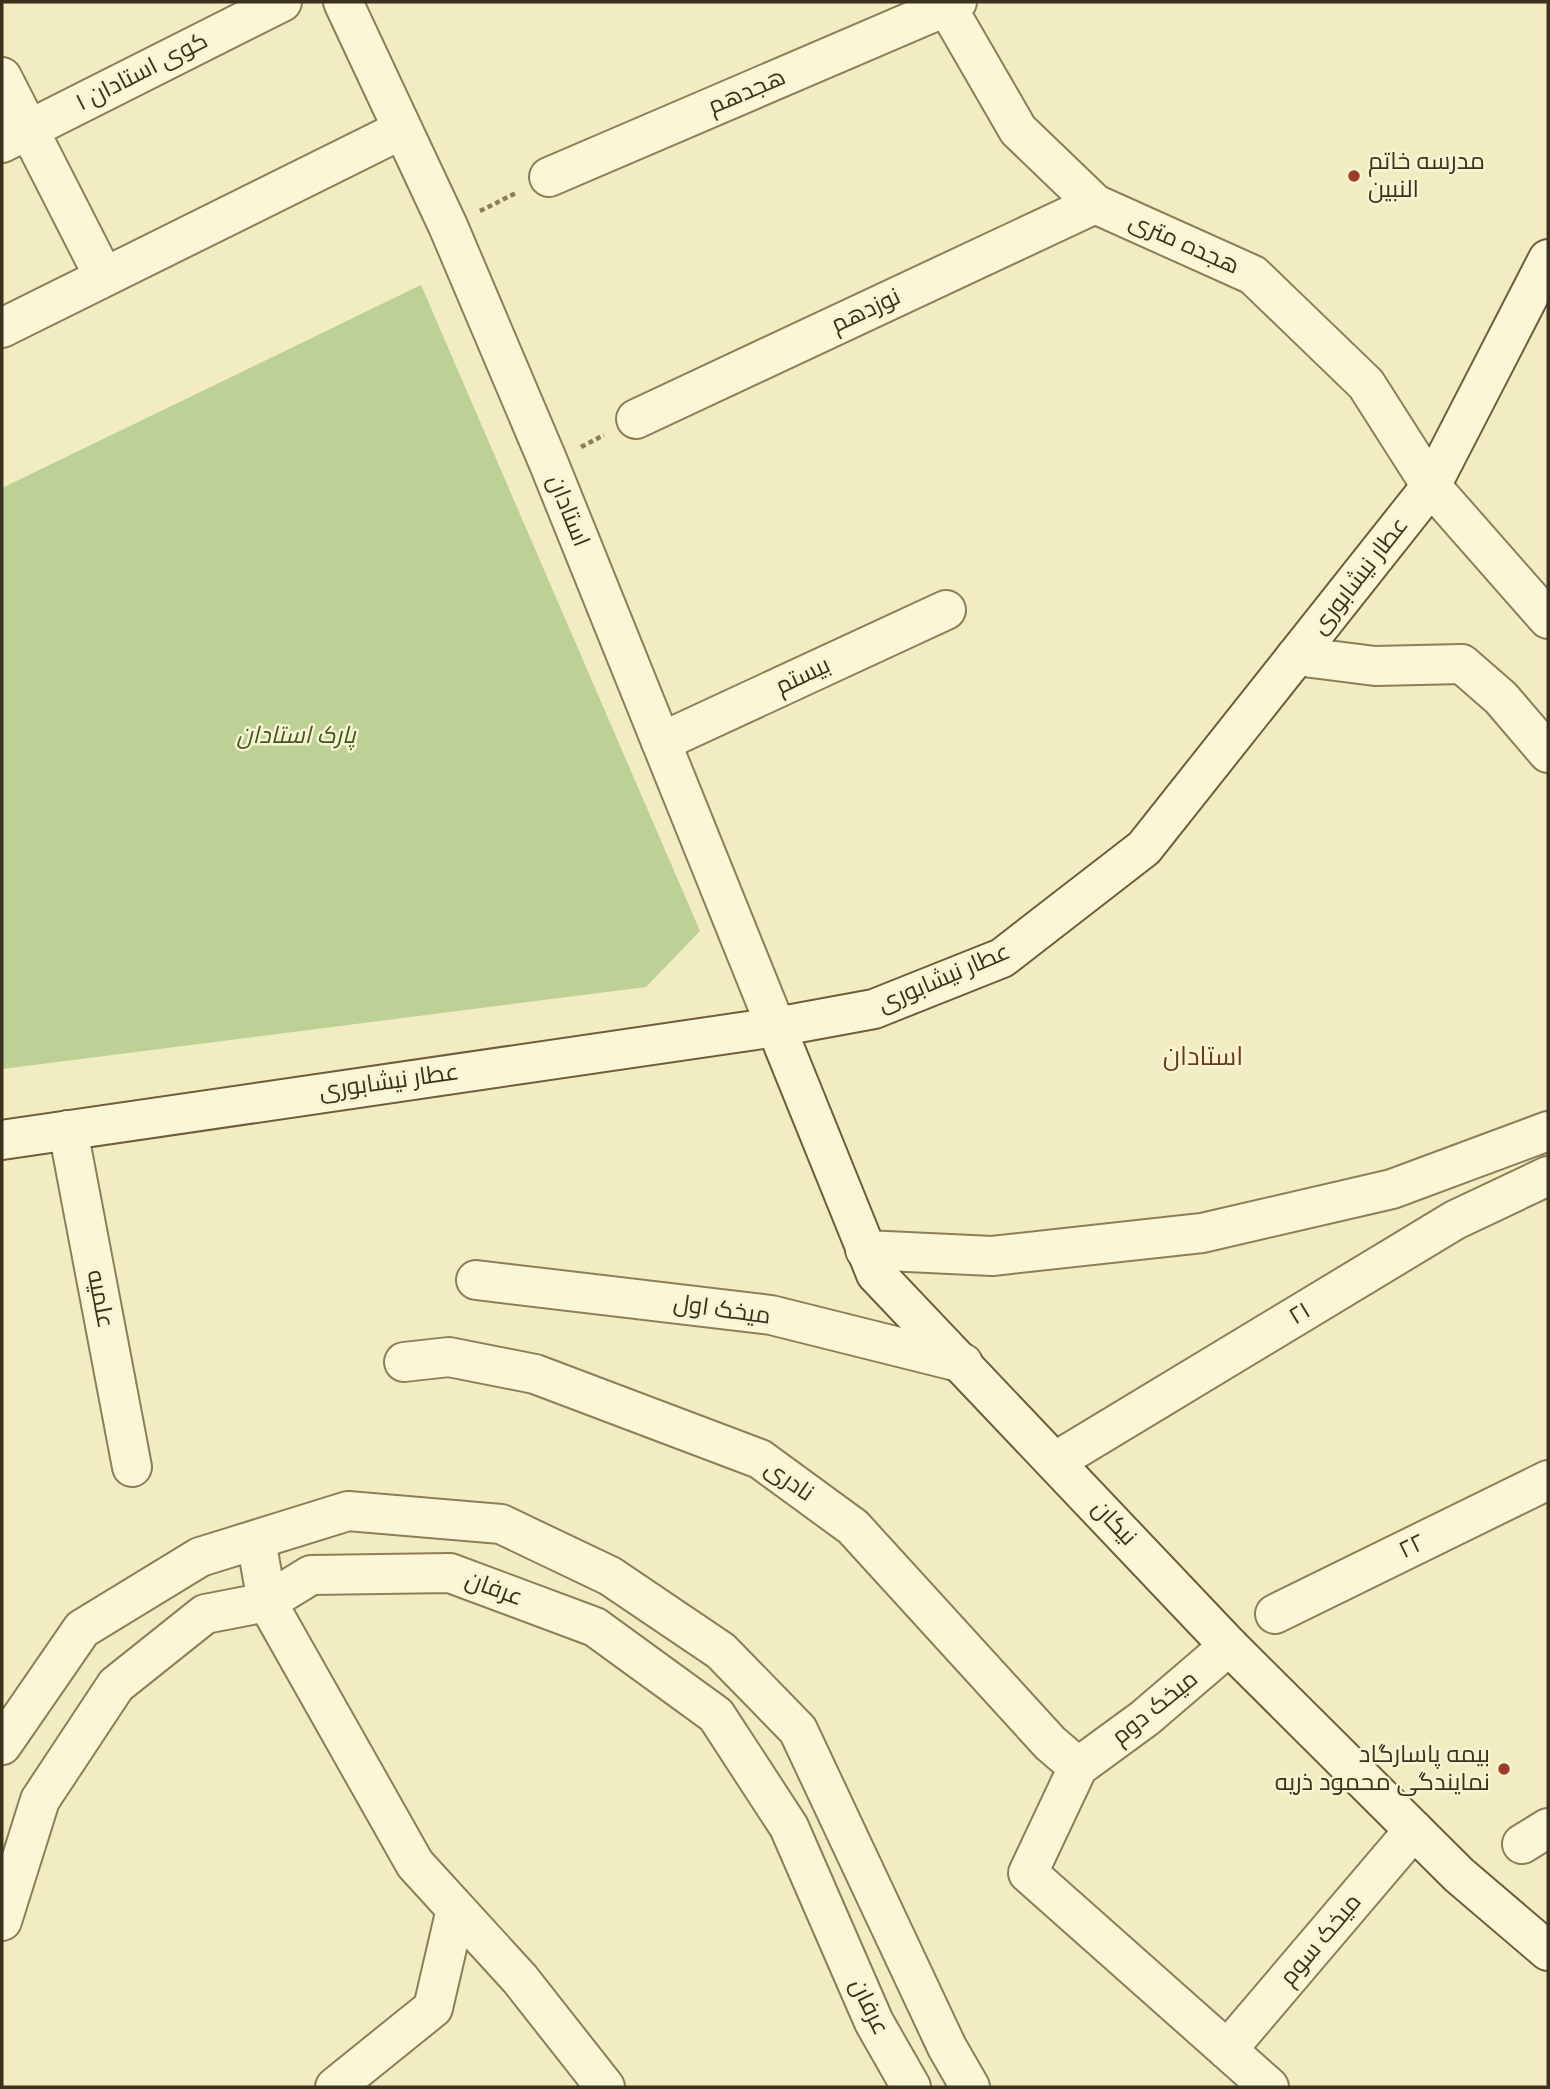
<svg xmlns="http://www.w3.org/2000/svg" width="1550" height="2089" viewBox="0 0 1550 2089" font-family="Spectral,Cairo,serif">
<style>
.green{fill:#bdd095}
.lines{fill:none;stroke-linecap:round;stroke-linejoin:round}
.minor-casing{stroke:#8c7e58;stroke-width:42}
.tertiary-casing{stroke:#8c7e58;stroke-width:42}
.secondary-casing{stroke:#6e5e3b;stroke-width:42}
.path{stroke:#8c7e58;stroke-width:4.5;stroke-dasharray:5 3.5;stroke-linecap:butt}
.minor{stroke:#fbf7d6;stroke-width:38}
.tertiary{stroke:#fbf7d6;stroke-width:38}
.secondary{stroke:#fbf7d6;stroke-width:38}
.poi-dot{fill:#9f3b24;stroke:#f8f4d2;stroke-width:2.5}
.labels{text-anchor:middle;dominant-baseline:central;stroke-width:5;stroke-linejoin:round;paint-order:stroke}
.street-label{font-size:24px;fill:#3b311d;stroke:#f8f4d2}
.poi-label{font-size:24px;fill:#3b311d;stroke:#f8f4d2;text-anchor:start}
.park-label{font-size:24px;font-style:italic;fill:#405822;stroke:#f8f4d2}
.neighbourhood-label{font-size:26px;fill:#6a3a1a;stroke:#f8f4d2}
</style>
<rect width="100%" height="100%" fill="#f1ecc2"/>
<path class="green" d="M421,285L700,931L646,987L2,1069V488Z"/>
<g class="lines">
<g class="minor-casing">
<path id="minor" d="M944,2L1018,130L1095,204L1253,275L1366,384L1431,486L1548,619
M2,77L104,277
M2,143L282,2
M549,177L957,2
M2,328L401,130
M636,419L1095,204
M1296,656L1375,666L1462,664L1501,698L1548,753
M661,742L946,610
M68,1130L132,1467
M865,1250L992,1256L1202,1233L1392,1189L1548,1131
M476,1280L771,1315L963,1363
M404,1362L449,1357L535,1374L760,1459L853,1527L1050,1743L1078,1767
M1056,1461L1455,1220L1548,1176
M256,1540L267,1602L415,1864L520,1979L605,2087
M1275,1614L1548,1480
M1229,1646L1145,1718L1078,1767L1028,1873L1269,2087
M2,1745L82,1629L200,1557L348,1511L501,1524L610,1576L721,1651L798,1730L947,2047L970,2087
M1522,1844L1548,1828
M2,1921L40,1800L116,1685L205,1614L267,1602L311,1575L450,1573L595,1627L716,1715L789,1827L874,2022L911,2087
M1227,2050L1414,1830
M335,2087L433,2008L456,1909"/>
</g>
<g class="tertiary-casing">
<path id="tertiary" d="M343,2L448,226L549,464L776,1027"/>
</g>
<g class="secondary-casing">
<path id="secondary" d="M776,1027L876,1274L1229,1646L1459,1875L1548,1951
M2,1140L776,1027L874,1009L1002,958L1144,848L1431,486L1548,259"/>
</g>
<path class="path" d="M480,211L516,193
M581,447L604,435"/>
<use href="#minor" class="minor"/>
<use href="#tertiary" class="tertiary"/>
<use href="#secondary" class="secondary"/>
</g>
<g class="poi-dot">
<circle cx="1354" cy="176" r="7"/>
<circle cx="1504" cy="1769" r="7"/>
</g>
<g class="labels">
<g class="street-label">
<text transform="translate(142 72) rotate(-27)">کوی استادان ۱</text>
<text transform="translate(747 92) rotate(-23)">هجدهم</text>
<text transform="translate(1184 244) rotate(24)">هجده متری</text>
<text transform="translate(866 311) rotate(-25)">نوزدهم</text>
<text transform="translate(568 511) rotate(68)">استادان</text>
<text transform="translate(1360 576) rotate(-52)">عطار نیشابوری</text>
<text transform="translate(803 676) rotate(-25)">بیستم</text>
<text transform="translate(944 978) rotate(-23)">عطار نیشابوری</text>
<text transform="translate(389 1082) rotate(-8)">عطار نیشابوری</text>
<text transform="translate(100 1299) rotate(79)">علمیه</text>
<text transform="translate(722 1310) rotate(8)">میخک اول</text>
<text transform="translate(1300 1314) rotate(-31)">۲۱</text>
<text transform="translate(789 1481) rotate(35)">نادری</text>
<text transform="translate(1114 1523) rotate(47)">نیکان</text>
<text transform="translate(1412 1547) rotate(-26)">۲۲</text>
<text transform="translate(494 1589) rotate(20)">عرفان</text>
<text transform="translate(1155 1708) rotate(-39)">میخک دوم</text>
<text transform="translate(1321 1940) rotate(-50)">میخک سوم</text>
<text transform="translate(869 2007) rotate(64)">عرفان</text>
</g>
<g class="poi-label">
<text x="1368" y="162">مدرسه خاتم<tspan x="1368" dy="28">النبین</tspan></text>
<text x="1490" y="1755" text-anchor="end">بیمه پاسارگاد<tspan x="1490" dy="28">نمایندگی محمود ذریه</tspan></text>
</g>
<g class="park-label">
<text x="296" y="736">پارک استادان</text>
</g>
<g class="neighbourhood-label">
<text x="1203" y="1057">استادان</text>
</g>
</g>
<rect width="1550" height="2089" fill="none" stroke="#3b311d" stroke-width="7"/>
</svg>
